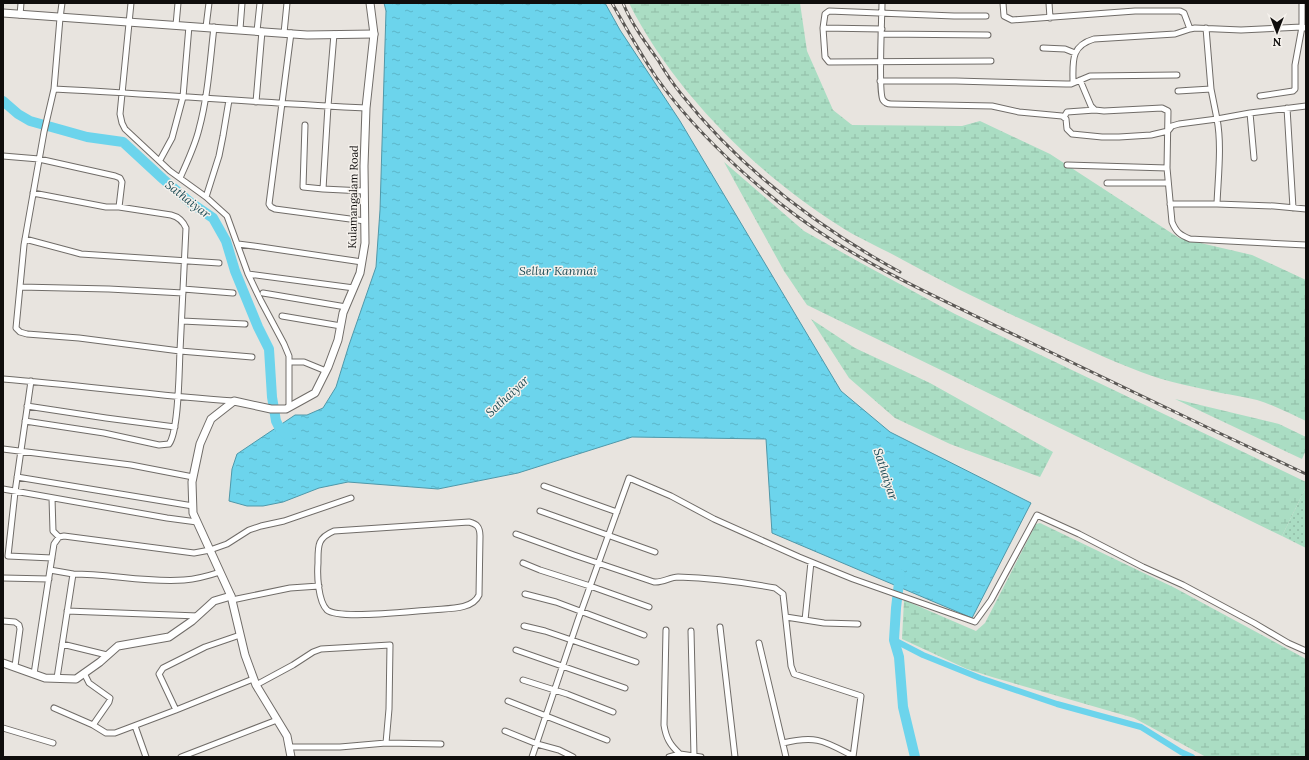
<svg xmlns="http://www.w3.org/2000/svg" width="1309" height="760" viewBox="0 0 1309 760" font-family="Lora,serif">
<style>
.grass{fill:url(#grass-dots)}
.wetland{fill:url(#wetland-marsh)}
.water{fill:url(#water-ripples);stroke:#5098a9}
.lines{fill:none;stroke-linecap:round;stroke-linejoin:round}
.canal{stroke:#6cd4ec;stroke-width:6}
.river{stroke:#6cd4ec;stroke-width:10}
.minor-casing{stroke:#706c68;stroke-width:7}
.tertiary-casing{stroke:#706c68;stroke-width:9}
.secondary-casing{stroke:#706c68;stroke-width:9}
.minor{stroke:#fff;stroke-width:5}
.tertiary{stroke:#fff;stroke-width:7}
.secondary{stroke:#fff;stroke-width:7}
.rail-casing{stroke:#5b5855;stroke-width:3}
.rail{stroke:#f5f1ec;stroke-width:1.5;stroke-dasharray:4.5;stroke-linecap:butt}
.labels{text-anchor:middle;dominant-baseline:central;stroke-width:3;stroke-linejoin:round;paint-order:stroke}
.street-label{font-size:11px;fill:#0f0d0c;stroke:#f5f1ec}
.water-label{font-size:12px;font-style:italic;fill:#1e4c56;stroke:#f5f1ec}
</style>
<defs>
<pattern id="grass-dots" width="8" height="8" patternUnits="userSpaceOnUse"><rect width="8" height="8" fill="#aaddc3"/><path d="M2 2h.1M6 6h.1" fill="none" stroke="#91bca6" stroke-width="1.8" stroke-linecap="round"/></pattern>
<pattern id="wetland-marsh" width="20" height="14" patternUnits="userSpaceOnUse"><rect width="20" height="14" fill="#aaddc3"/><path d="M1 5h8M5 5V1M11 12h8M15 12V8" fill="none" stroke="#91bca6"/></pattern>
<pattern id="water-ripples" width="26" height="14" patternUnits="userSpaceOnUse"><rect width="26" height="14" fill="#6cd4ec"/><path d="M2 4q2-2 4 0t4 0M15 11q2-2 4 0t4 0" fill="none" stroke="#5cb5c9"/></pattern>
</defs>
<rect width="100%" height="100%" fill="#e8e4df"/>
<path class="grass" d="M1306,487V548L1282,536Z"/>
<path class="wetland" d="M629,3H800L807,51L833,110L852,125L962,126L980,121L1050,154L1179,238L1252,255L1306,280V421C1290,414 1274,405 1257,400C1245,397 1233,395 1221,393C1194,387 1167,382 1141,372C1109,360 1078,345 1047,331C998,309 950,286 903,260C882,248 859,239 838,225C756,173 673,91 629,3Z
M724,162L804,231L861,263L955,314L1306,482V487L1282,536L807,305L784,271Z
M811,319L855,348L930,383L1053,452L1040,477L950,444L895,418L849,378Z
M1175,399L1279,424L1306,437V450L1302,459Z
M1040,523L1175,588L1306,659V757H1206L1134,718L992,677L967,669L902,639L904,600L976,631L985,623L1036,524Z"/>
<path class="water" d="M384,3H605L620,30L680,121L841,391L890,432L1031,503L972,618L772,533L766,439L632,437L518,473L438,489L348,482L319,488L283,502L263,506H247L229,501L232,469L237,454L295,415H307L323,408L336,387L349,345L376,267L380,210L386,11Z"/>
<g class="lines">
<path class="canal" d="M894,640L923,655L980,678L1057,704L1141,727L1181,752L1192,757"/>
<path class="river" d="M3,101L18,114L30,121L87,137L123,142L163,179L191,203L213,218L226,241L235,271L258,327L269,349L272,397L276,421L279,427L288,436
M900,574L896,608L894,640L899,657L903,707L915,757"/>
<g class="minor-casing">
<path id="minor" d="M62,3L60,18L54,89L44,132L24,245L16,328L20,332L27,334L79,338L180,351L252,357
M131,3L120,114L122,123L125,129L170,171L206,197L227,216L248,274L354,288
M882,3C882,17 878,93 883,100C885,103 888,104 891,104L992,106L1019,112L1062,116L1066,119L1067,129L1072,134L1102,137H1119L1151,135L1168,131L1172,126L1179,124L1217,119C1222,145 1218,178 1217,204L1274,206L1306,209
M1003,3L1004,16L1012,20L1135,11H1180L1184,13L1190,29L1195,28L1241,30L1302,27L1306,28
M1049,3L1050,18
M20,15L21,3
M176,25L178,3
M206,27L209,3
M823,28L825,14L829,11L954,16H986
M1206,28L1211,89L1217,119L1250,113L1306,106
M240,29L242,3
M882,29L823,28L825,57L829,62L991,61
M257,31L260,3
M284,33L287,3
M291,33L269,204L271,207L275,209L365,221
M881,34L988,35
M1043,48L1065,49L1075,53
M1080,80L1091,106L1095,110L1104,111L1162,108L1168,111L1167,168L1172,222C1176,232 1180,235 1190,239L1306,245
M880,81H956L1066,84H1071L1090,76L1177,75
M1073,83C1073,62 1070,46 1094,39L1175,34L1190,29
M54,89C158,94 262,103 366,108
M1178,91L1211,89
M1260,96L1293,91L1295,89V65L1302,27V3
M256,102L262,31
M1287,108L1293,208
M1250,113L1254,158
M1064,117L1067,112L1095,110
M305,125L303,187L323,189L364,191
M3,156L39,159L115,176L120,178L122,182L119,207
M160,160L172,138L183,97L189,26
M1067,165L1167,168
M180,178C187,162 195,146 199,129C208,96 210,61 214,27
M1107,183H1168
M323,189L328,106L334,34
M206,197L219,156L223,136L229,100
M1170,204H1217
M25,239L81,254L219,263
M238,244L261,247L362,262
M248,274L261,301L284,344L289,356V407
M20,287L109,289L183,293
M183,289L233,293
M263,293L346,307
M282,316L341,326
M182,321L245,324
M289,362H304L326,371
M3,379C80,385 157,396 234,401
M31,381L15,492L8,556L52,558
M27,406L106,418L175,427
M25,421L104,433L159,445L169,444C179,431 179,369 180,351C182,310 184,269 186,228C183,221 179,217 171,215L119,207H106L33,193
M3,449L131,465L193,477
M17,477L193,506
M544,486L617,512
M3,489L167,518L197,522
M52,498L53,531L59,537
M540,511L655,552
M469,522C477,524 480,527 480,536L479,595C472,611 445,608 430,610C412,611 339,620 327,610C318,601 317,575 318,563C318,546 317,538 334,531Z
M516,534L574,555L654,582C663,583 670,577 678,577C711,578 743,582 775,588L783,594L791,666L794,674L861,696L853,757
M523,563L540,570L590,586L649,607
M50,570L73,574
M3,578L49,579
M525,594L556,602L644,635
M232,600L290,588L319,586
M67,611L198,616
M786,617L824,623L858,624
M805,620L811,562
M3,621L15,622L19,625L20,629L15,666
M524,626L545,631L636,662
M720,627L735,757
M666,630L664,725C666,738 670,745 680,754
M691,631L694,756
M759,643L786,757
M62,644L107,655
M516,650L625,688
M84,673L89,683L110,698L109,702L93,725L106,733H115L176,710L253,679
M34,674L54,544L59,537L64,536L194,553L210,550L227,544L249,530L261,526L284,521L351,498
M57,678L73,574C110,574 147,583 184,580C197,579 208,576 220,572
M523,680L567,694L613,712
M256,685L293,665L313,652L321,649L390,645L389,709L386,743L340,747H289
M508,701L607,740
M54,708L93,725
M176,710L159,674L163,668L205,647L240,635
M135,726L146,757
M3,728L53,743
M505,731L537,744L559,750L573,757
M386,743L441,744
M783,743C817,735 824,741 853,756
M181,757L277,720
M532,757L578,620L629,478L671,496L714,519L799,557L853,579L975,622L991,600L1037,515L1079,534L1143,567L1183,585L1254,623L1288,643L1306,651
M669,757L680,754L701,757"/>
</g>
<g class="tertiary-casing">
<path id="tertiary" d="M3,13L307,35L374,34
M3,663L45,678L76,679L100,662L118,646L169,637L192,621L214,601L231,596"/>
</g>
<g class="secondary-casing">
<path id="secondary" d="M291,757L287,736L256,685L245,655L231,596L193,513L192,482L200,444L211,419L234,401L271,409H286L315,393L328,367L338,340L343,313L360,273L365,243L364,166L366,108L374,34L370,3"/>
</g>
<use href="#minor" class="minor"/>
<use href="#tertiary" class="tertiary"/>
<use href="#secondary" class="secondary"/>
<g class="rail-casing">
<path id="rail" d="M612,3C626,28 640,53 656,77C700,139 771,202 835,242C892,278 958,307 1019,337C1114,383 1210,429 1306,474
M623,3C631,23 645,42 658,60C665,72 673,84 682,95C741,169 817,227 900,272"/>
</g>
<use href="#rail" class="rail"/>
</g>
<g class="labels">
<g class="street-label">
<text transform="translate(353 197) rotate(-89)">Kulamangalam Road</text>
</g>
<g class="water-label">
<text transform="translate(188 199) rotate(38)">Sathaiyar</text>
<text x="558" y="270">Sellur Kanmai</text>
<text transform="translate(507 396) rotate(-43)">Sathaiyar</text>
<text transform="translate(886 474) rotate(72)">Sathaiyar</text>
</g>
</g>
<rect width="1309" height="760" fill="none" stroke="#0f0d0c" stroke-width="8"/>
<g transform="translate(1277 32) rotate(180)" stroke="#f5f1ec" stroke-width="3" paint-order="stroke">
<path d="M0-3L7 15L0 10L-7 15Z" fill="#0f0d0c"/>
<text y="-6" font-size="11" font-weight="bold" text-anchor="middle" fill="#0f0d0c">N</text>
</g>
</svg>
